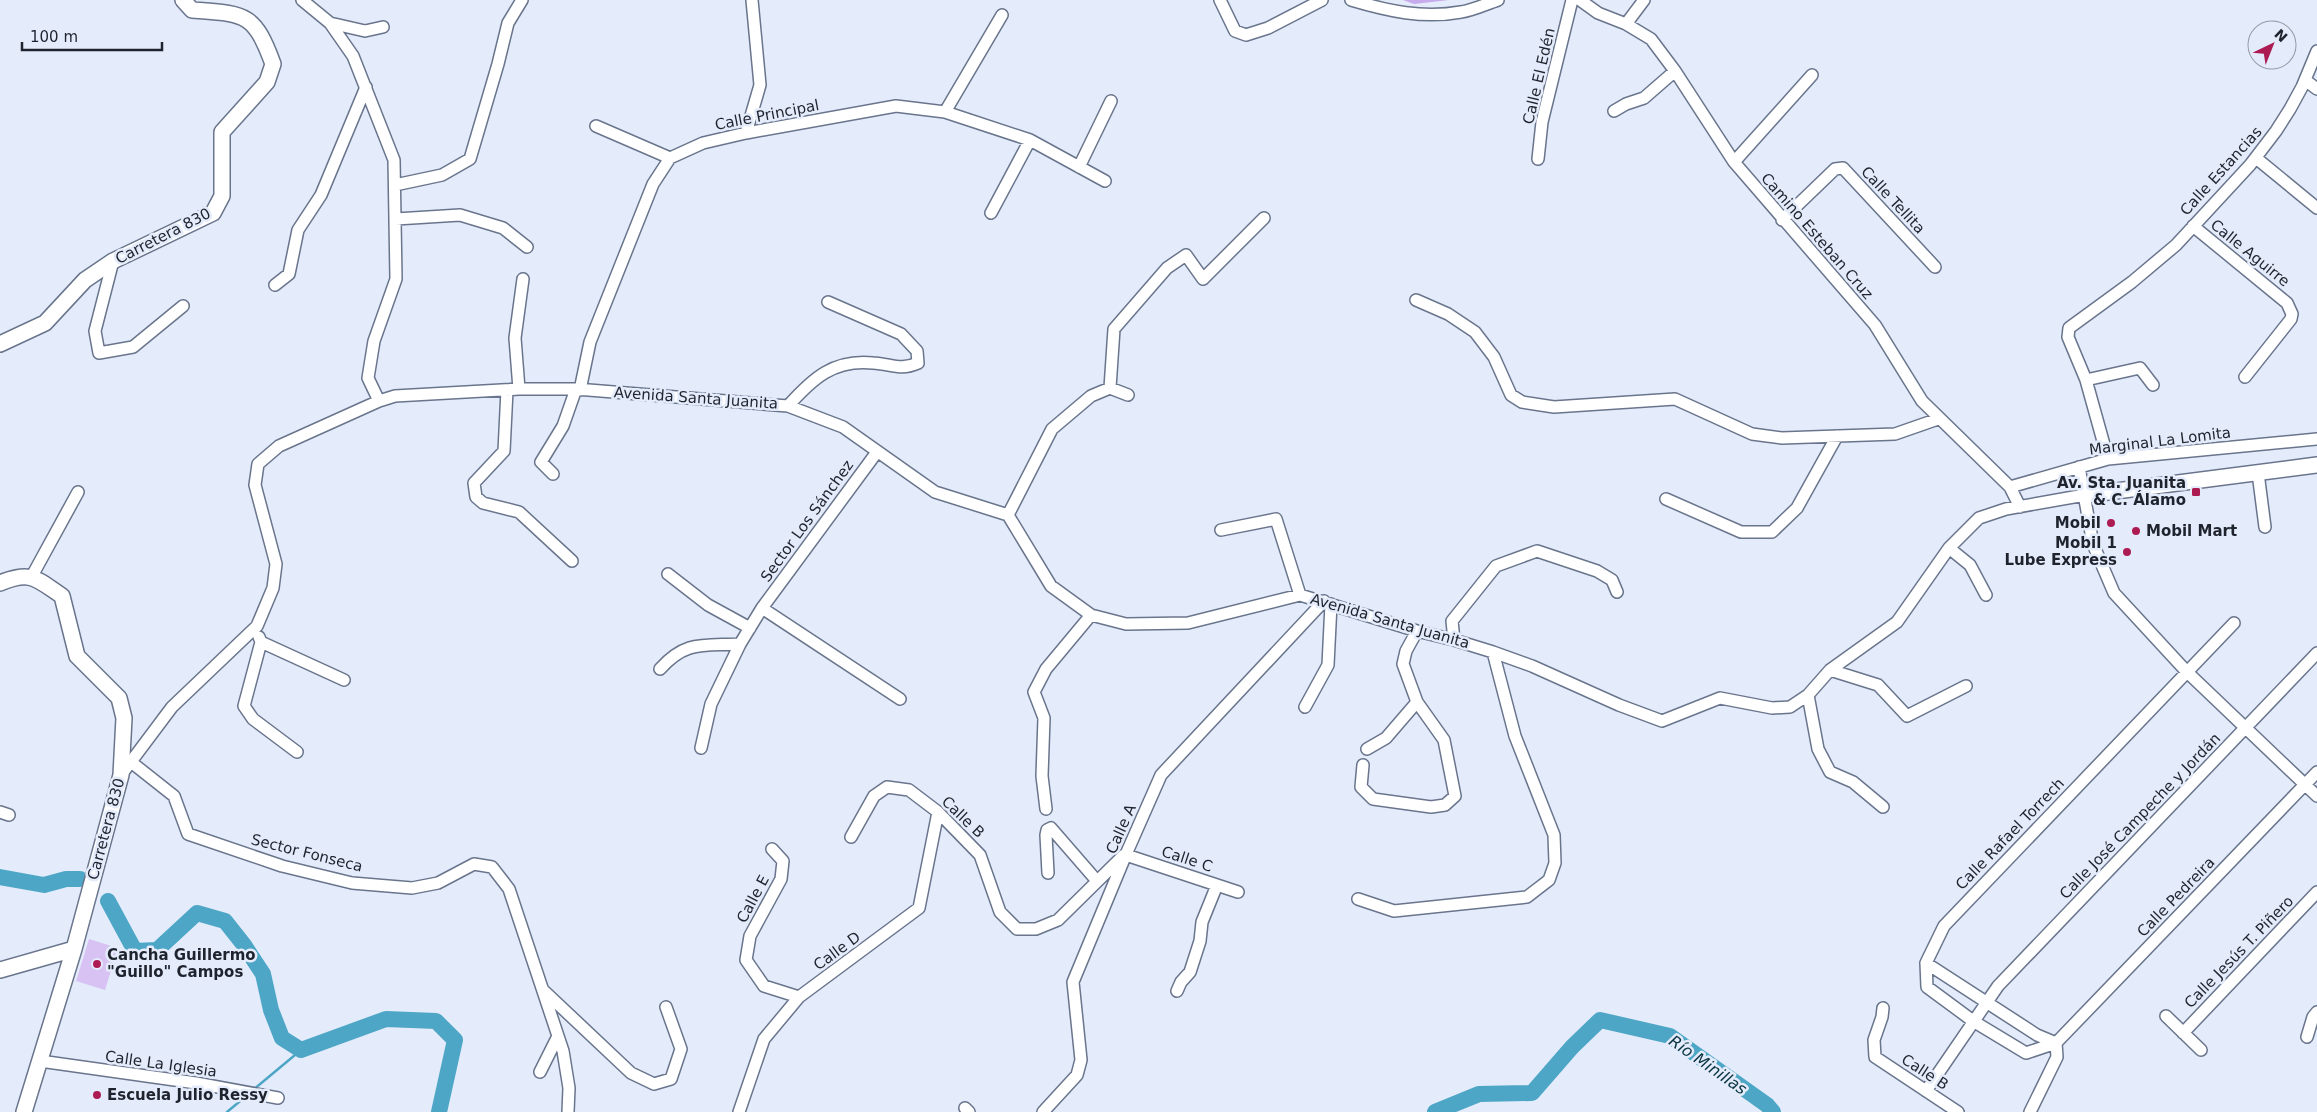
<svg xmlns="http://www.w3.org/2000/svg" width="2317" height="1112" viewBox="0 0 2317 1112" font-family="'DejaVu Sans',sans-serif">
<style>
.green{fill:#d7c2f3}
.forest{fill:#c7aaeb}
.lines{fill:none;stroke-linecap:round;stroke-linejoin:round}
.stream{stroke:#4da6c5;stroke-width:2.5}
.river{stroke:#4da6c5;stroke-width:16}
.street-casing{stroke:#69758c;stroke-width:14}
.secondary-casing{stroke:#69758c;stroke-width:18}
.street{stroke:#fff;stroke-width:11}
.secondary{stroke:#fff;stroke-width:15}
.poi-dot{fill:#ac1b52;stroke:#e4ecfc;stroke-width:2}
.labels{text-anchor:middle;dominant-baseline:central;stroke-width:5;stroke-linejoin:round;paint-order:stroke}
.street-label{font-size:15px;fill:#1f232d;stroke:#e4ecfc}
.poi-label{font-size:15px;font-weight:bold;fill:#1f232d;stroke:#e4ecfc;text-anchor:end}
.water-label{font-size:16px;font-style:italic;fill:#093340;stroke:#e4ecfc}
</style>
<rect width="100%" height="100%" fill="#e4ecfc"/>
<path class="green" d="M89,939L118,948L105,990L76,981Z"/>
<path class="forest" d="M1403,0H1449L1414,4Z"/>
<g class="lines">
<path class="stream" d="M253,1090L301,1050
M227,1112L245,1097"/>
<path class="river" d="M0,877L44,885L66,879H80
M108,901L135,951L157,950L197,913L225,921L244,945L263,974L271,1010L282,1038L301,1050L386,1019L436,1021L455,1040L439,1112
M1435,1112L1479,1094L1532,1093L1572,1047L1600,1020L1670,1036L1767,1105L1773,1112"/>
<g class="street-casing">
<path id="street" d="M302,0L330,23L353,56L394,160L396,279L374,341L368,378L379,401
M1220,0L1235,31L1246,35L1268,28L1322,0
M1351,0C1388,11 1423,19 1461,12C1474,10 1486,4 1498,0
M1580,0L1598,13L1626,24L1651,39L1675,71L1734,162L1875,325L1922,401L2010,487L2020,507
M330,23L365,31L383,27
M1626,24L1644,0
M2305,80L2317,89
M1614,111L1626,104L1644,98L1675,71
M945,112L1002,15
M596,126L670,158
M746,133L760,85L752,0
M2256,158L2317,208
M1538,159L1542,122L1572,0
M1734,162L1812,75
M1079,167L1111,101
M395,185L442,175L470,159L498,64L508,23L522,0
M991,213L1030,140
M396,219L460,215L503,228L527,247
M1782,220L1835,169L1843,168L1935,267
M2193,226L2287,303L2292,314L2291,319L2245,377
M113,261L95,331L99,353L133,347L183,306
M275,285L289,274L298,230L321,195L366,87
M1416,300L1448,314L1475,332L1494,357L1511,395L1522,402L1554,407L1675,399L1752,434L1782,438L1895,434L1938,419
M2086,380L2140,368L2153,385
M1110,388L1114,329L1167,268L1186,255L1203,279L1264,218
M519,389L515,338L523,279
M507,390L504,451L474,483L476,497L483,503L519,512L572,561
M580,390L590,342L653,184L670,158L703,143L746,133L896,106L945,112L1030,140L1105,181
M788,406C813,378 834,359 873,363C892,364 900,371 918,363L917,351L901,334L828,302
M2108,459L2086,380L2068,337L2069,328L2132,282L2176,245L2250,165L2276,131L2290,109L2302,87L2317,51
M2079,467L2093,544L2114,593L2186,671L2317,796
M2258,473L2265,527
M553,474L541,462L563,426L576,389
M2010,487L2108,459L2317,439
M1666,499L1741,532H1772L1797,508L1837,436
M1008,515L1052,429L1091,396L1110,388L1128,395
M1221,530L1276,519L1300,595
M1949,548L1970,565L1986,595
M668,574L708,605L750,628
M32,576L78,492
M762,608L900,699
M259,637L261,642L344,680
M1454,640L1452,621L1496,566L1537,551L1597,571L1612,580L1617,592
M261,642L244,706L253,719L297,752
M660,669C686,640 703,646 740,644L762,608L877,452
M1830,670L1878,685L1907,716L1966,686
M1808,695L1818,749L1830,772L1853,782L1883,807
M1305,707L1328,665L1331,604
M701,748L711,704L740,644
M1367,749L1386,738L1417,702
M131,762L174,796L188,834L282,866L352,883L412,888L438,883L474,864L492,867L509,889L563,1051L569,1088L568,1112
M1363,765L1361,787L1373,799L1431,807L1445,805L1455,796L1444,740L1417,702L1403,664L1406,651L1417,631
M121,775L172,707L257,626L273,588L276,564L255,485L258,464L279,446L379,401L395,396L519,389H576L788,406L843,427L935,492L1008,515L1051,586L1091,615L1126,624L1188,623L1300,595L1417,631L1454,640L1493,652L1532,666L1619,705L1662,721L1720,698L1772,708L1790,707L1808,695L1830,670L1897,622L1949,548L1979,518L2006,509L2085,495
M1046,809L1042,776L1044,718L1034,692L1046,669L1091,615
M0,812L9,815
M851,837L874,796L887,787L909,790L938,812L980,855L1000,912L1017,929H1036L1058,920L1124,855
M772,849L783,861L781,879L750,936L746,960L764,986L799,997
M1126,855L1238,892
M1048,873L1046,835L1047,830L1051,828L1097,881
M1358,899L1394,911L1527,897L1549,880L1555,863L1554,835L1515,736L1493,652
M1926,963L1927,987L1973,1021L2026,1053L2056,1043L2317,772
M543,990L631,1073L654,1084L671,1079L681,1049L666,1007
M1177,991L1181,982L1190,972L1200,941L1202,922L1217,885
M1883,1008L1882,1017L1874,1040L1875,1057L1958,1112
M2166,1016L2201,1050
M2183,1033L2317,892
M2307,1037L2313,1017L2317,1012
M2056,1043L2037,1035L1926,963L1944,926L2234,623
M40,1061L196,1083L278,1098
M540,1072L558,1036
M1926,1091L1998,986L2317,653
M965,1108L969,1112
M739,1112L764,1039L799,997L919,908L938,812
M1043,1112L1077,1075L1081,1060L1073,982L1127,852L1161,775L1324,601
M2030,1112L2057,1057L2056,1043"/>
</g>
<g class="secondary-casing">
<path id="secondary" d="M0,344L45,323L85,280L113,261L213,213L222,196V132L267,82L273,64C254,12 245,14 192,10L183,0
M2085,495L2317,465
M0,583C32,570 36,579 62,596L77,656L119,698L124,718L121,775L74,949L24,1112
M0,970L74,949"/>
</g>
<use href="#street" class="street"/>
<use href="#secondary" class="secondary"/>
</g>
<g class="poi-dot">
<rect x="2191" y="487" width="10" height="10" rx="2.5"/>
<circle cx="2111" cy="523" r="5"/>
<circle cx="2136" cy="531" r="5"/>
<circle cx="2127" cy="552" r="5"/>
<circle cx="97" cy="964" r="5"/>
<circle cx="97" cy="1095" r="5"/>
</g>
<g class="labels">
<g class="street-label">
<text transform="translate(1539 76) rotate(-77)">Calle El Edén</text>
<text transform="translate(767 115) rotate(-11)">Calle Principal</text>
<text transform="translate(2221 171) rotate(-48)">Calle Estancias</text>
<text transform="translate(1893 200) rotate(47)">Calle Tellita</text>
<text transform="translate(163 236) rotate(-27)">Carretera 830</text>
<text transform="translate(1817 236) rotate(49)">Camino Esteban Cruz</text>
<text transform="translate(2250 253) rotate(39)">Calle Aguirre</text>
<text transform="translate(696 398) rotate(4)">Avenida Santa Juanita</text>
<text transform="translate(2160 441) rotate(-7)">Marginal La Lomita</text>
<text transform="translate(807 521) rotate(-54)">Sector Los Sánchez</text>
<text transform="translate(1390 621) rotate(16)">Avenida Santa Juanita</text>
<text transform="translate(2140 816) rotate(-46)">Calle José Campeche y Jordán</text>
<text transform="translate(963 817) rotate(44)">Calle B</text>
<text transform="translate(106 829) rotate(-75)">Carretera 830</text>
<text transform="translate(1121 829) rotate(-66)">Calle A</text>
<text transform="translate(2010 834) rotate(-46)">Calle Rafael Torrech</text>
<text transform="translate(307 853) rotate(14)">Sector Fonseca</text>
<text transform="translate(1187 859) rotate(18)">Calle C</text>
<text transform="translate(2176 897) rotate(-46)">Calle Pedreira</text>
<text transform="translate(753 899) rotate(-62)">Calle E</text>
<text transform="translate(837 951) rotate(-36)">Calle D</text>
<text transform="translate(2239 952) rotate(-46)">Calle Jesús T. Piñero</text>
<text transform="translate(161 1064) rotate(8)">Calle La Iglesia</text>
<text transform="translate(1925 1072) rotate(33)">Calle B</text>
</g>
<g class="poi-label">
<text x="2186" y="483">Av. Sta. Juanita<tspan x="2186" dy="17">&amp; C. Álamo</tspan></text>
<text x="2101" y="523">Mobil</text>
<text x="2146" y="531" text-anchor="start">Mobil Mart</text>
<text x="2117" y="543">Mobil 1<tspan x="2117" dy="17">Lube Express</tspan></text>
<text x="107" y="955" text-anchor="start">Cancha Guillermo<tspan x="107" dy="17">"Guillo" Campos</tspan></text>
<text x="107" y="1095" text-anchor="start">Escuela Julio Ressy</text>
</g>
<g class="water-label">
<text transform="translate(1708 1065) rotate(35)">Río Minillas</text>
</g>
</g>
<g transform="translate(2272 45) rotate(43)"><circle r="24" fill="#e4ecfc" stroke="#959ca9"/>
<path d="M0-4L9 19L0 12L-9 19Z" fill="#ac1b52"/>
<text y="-8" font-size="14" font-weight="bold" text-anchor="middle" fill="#1f232d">N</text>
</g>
<path d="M22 42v8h140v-8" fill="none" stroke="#1f232d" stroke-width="2.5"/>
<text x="30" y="42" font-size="15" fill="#1f232d" stroke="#e4ecfc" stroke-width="4" paint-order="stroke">100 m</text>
</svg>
